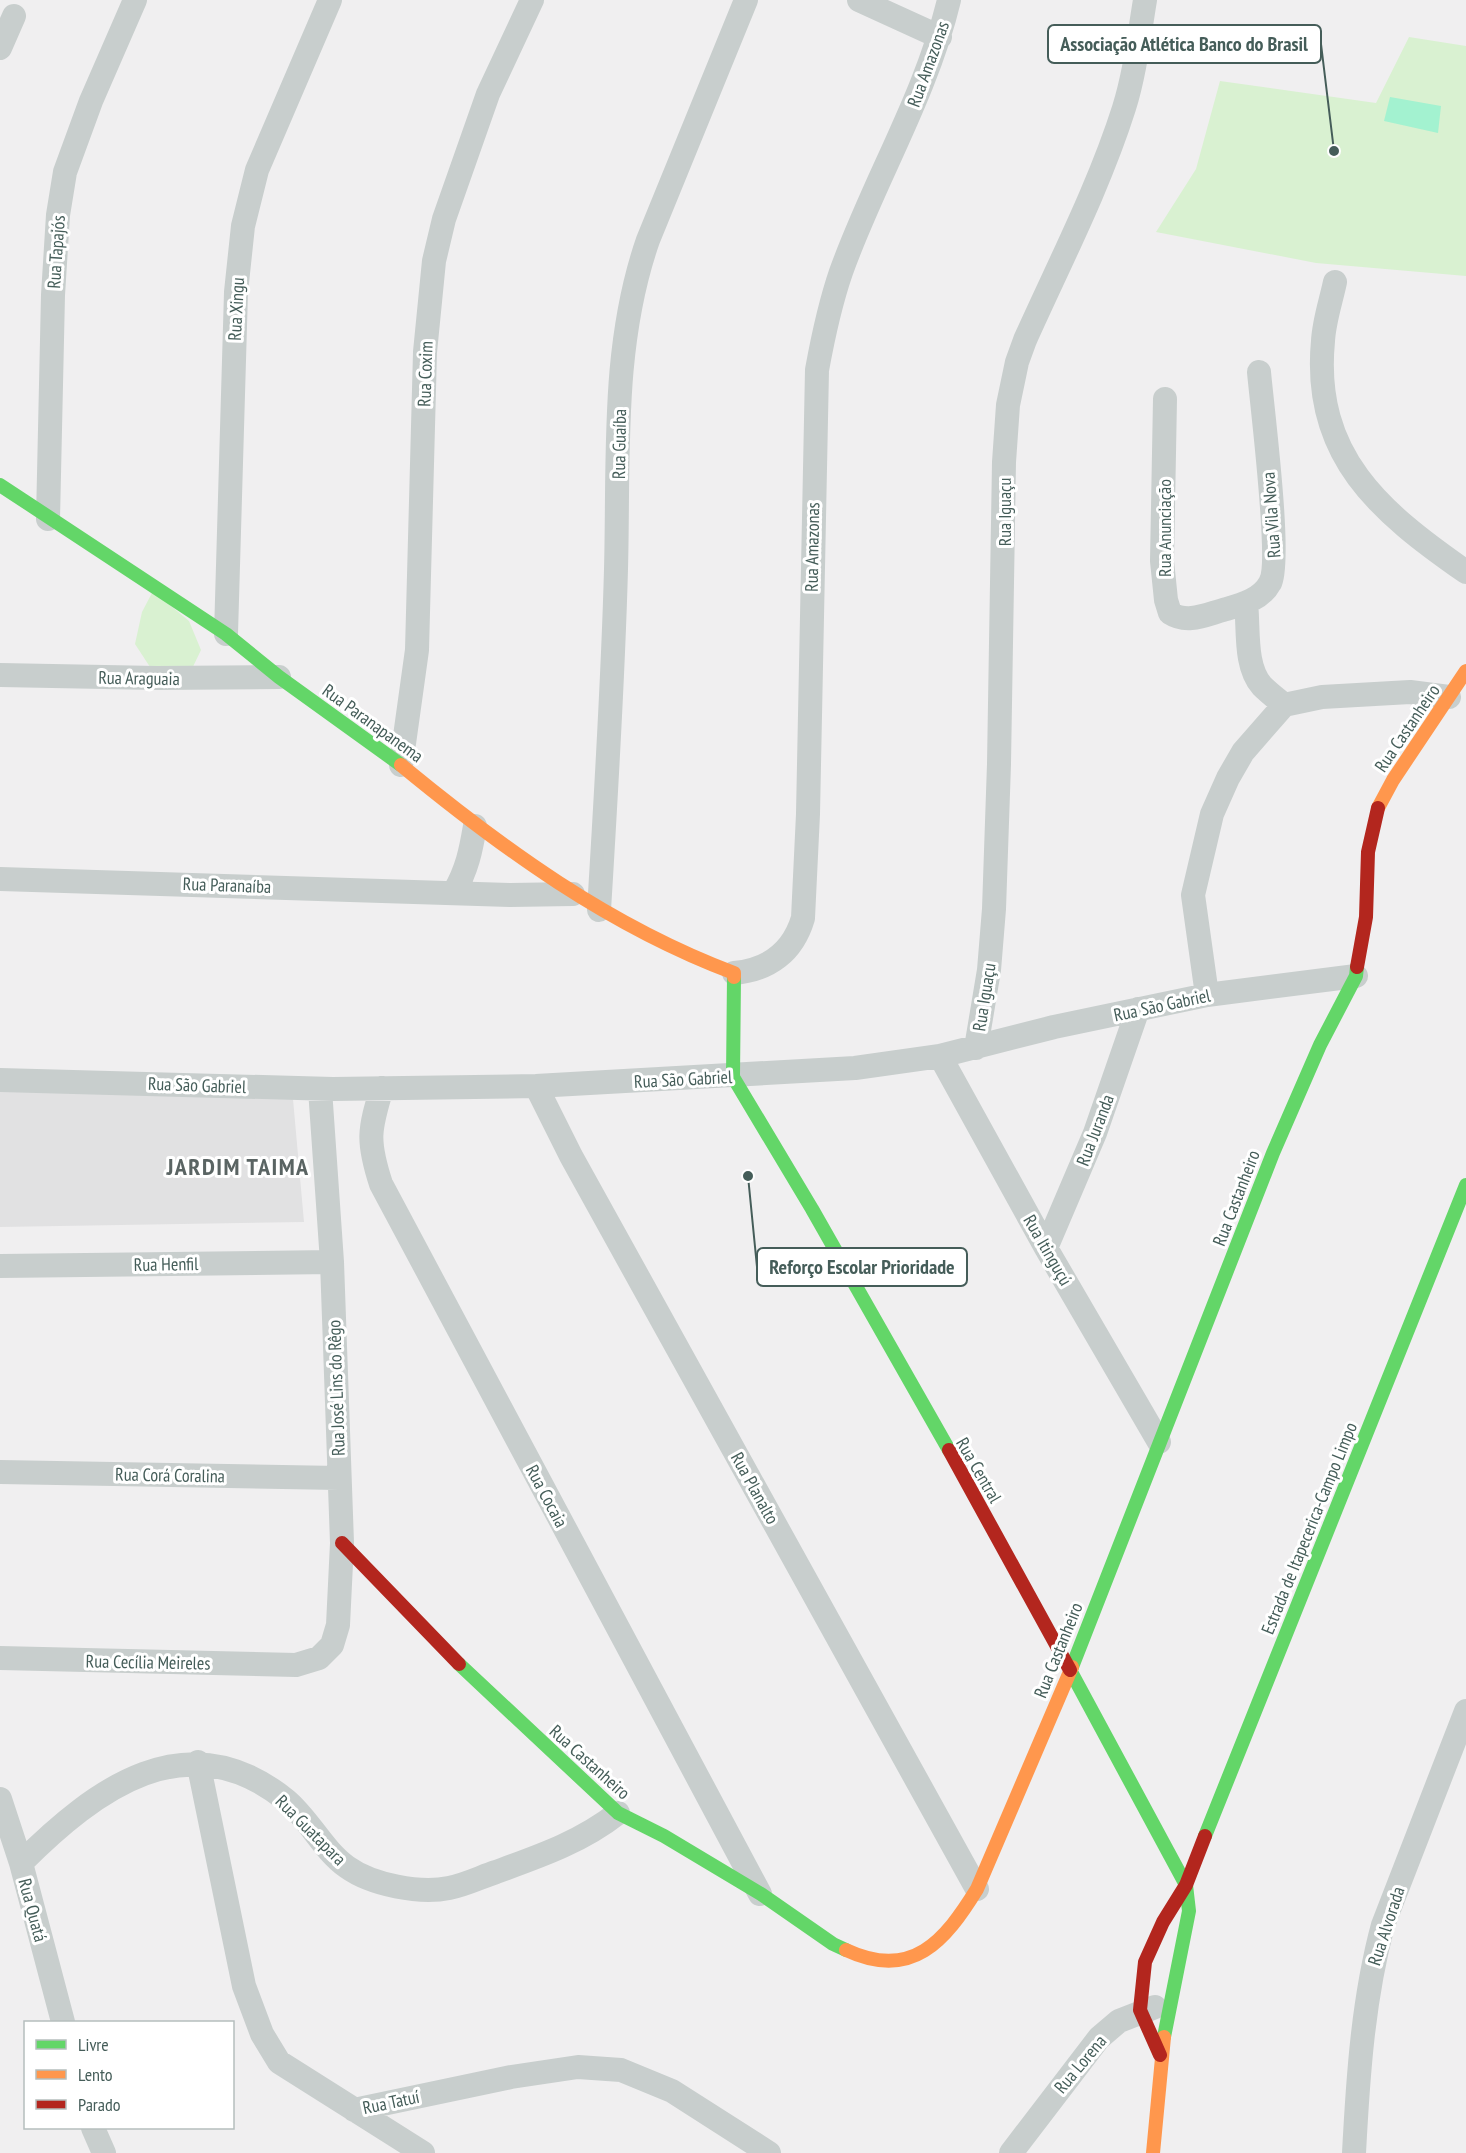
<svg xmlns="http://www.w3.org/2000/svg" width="1466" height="2153" viewBox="0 0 1466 2153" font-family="'PT Sans Narrow',sans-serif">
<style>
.education{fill:#e1e1e2}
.green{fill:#d9f1d1}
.water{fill:#a3f2d0}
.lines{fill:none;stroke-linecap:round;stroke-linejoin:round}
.street{stroke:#c8cecd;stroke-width:24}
.fast{stroke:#63d668;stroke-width:14}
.slow{stroke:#ff974d;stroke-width:14}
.jam{stroke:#b3261e;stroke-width:14}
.labels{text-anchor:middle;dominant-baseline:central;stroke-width:6;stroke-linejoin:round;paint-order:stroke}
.street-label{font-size:18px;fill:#455d59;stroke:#fff}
.district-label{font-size:24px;font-weight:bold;letter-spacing:1.5px;fill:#5a6463;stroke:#fff}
.leader{fill:none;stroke:#455d59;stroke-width:2}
.callout-dot{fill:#455d59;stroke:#fff;stroke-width:2}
.callout{fill:#fff;stroke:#455d59;stroke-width:2}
.callout-label{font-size:20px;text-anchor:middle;font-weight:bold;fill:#455d59}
</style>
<rect width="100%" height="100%" fill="#f0eff0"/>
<path class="education" d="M0,1090L293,1099L304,1222L0,1227Z"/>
<path class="green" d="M1409,37L1466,46V276L1316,263L1156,232L1196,169L1220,81L1376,103Z
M153,591L189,621L201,650L189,675L150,667L135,644L142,612Z"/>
<path class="water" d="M1390,97L1441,106L1438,133L1384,121Z"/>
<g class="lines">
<path class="street" d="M859,0L940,37
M0,48L14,16
M1335,282C1331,301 1324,321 1323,341C1312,456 1380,512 1466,572
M1165,399L1162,561L1166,600L1170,613C1187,624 1205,615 1223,610C1240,605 1261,600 1270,583C1282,563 1262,406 1259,372
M48,519L53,295L58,215L65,172L91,101L135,0
M1246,603C1249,628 1244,666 1262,686C1269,693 1277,699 1284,705
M226,634L236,292L243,226L257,170L330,0
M0,675L157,678L279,677
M401,765L417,650L425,352L434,261L444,219L488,94L532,0
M0,879L510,895L573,894
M454,892C467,870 471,850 475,826
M599,910C606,796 613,683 616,569C619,459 611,346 648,240L746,0
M734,973C769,970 793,952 803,918L808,814L817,370C823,337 830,304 841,272C874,180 926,96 949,0
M1207,995L1193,895L1212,814L1228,778L1243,752L1284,705L1322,697L1410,692L1449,697
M976,1048L989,970L994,909L999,764L1004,462L1008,405L1017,362L1025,340C1059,264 1099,187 1124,108C1135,73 1139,36 1145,0
M940,1056L1046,1248L1159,1442
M0,1080L333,1089L536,1086L855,1068L940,1056L1054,1027L1207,995L1356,976
M536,1086L571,1156L977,1889
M382,1088C369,1130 367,1141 381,1184L760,1894
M1046,1248L1095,1133L1138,1009
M0,1266L332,1262
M0,1472L339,1478
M0,1658L296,1665L319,1658L332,1645L338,1625L342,1543L332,1262L320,1089
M198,1762L244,1986L262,2034L279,2062L423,2153
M0,1799L21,1863L63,2022
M21,1863C95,1789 187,1720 286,1800C309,1819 323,1850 347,1867C372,1885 420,1894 449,1888C465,1885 481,1877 496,1872C540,1856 581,1842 618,1813
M354,2110L511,2077L578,2067L621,2070L672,2091L769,2153
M93,2128L104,2153
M1011,2153L1099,2038L1119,2021L1155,2007
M1354,2153C1358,2077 1363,1999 1383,1925L1466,1711"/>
<path class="fast" d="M0,485L226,634L279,677L401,765
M734,977L733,1077L812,1209L949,1450
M459,1664L618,1813L664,1836L761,1894L833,1944L846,1950
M1072,1667L1273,1153L1320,1045L1356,976L1357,967
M1070,1670L1186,1885L1189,1911L1164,2037
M1205,1836L1466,1185"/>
<path class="slow" d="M401,765C503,849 609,926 734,973V977
M1378,808L1393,780L1466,671
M846,1950C912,1981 945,1941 977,1889L1072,1667
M1153,2153L1164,2037"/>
<path class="jam" d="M1357,967L1366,917L1368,852L1378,808
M949,1450L1070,1670
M342,1543L459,1664
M1160,2055L1140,2010L1145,1962L1163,1922L1186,1885L1205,1836"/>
</g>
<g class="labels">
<g class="street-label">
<text transform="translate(928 64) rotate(-70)">Rua Amazonas</text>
<text transform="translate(56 252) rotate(-86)">Rua Tapajós</text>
<text transform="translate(236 309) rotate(-87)">Rua Xingu</text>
<text transform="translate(425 374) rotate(-88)">Rua Coxim</text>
<text transform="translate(619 444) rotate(-89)">Rua Guaíba</text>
<text transform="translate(1004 512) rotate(-90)">Rua Iguaçu</text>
<text transform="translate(1271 515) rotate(-94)">Rua Vila Nova</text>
<text transform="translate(1164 528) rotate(-90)">Rua Anunciação</text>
<text transform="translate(812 547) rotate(-89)">Rua Amazonas</text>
<text transform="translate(139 678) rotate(1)">Rua Araguaia</text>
<text transform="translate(373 723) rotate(36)">Rua Paranapanema</text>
<text transform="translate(1407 728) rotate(-56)">Rua Castanheiro</text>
<text transform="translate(227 885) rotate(2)">Rua Paranaíba</text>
<text transform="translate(984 997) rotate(-81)">Rua Iguaçu</text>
<text transform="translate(1162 1005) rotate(-12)">Rua São Gabriel</text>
<text transform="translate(683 1079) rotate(-3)">Rua São Gabriel</text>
<text transform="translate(197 1085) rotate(2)">Rua São Gabriel</text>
<text transform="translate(1095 1130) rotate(-69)">Rua Juranda</text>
<text transform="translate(1236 1198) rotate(-69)">Rua Castanheiro</text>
<text transform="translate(1048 1250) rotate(60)">Rua Itinguçú</text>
<text transform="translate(166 1264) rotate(-1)">Rua Henfil</text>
<text transform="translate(336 1388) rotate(-92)">Rua José Lins do Rêgo</text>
<text transform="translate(979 1470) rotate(60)">Rua Central</text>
<text transform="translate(170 1475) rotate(1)">Rua Corá Coralina</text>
<text transform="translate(755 1488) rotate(61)">Rua Planalto</text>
<text transform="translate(547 1496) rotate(62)">Rua Cocaia</text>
<text transform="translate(1309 1528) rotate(-68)">Estrada de Itapecerica-Campo Limpo</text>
<text transform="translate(1058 1650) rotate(-68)">Rua Castanheiro</text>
<text transform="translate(148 1662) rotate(1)">Rua Cecília Meireles</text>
<text transform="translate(590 1762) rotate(42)">Rua Castanheiro</text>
<text transform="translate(311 1830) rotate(45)">Rua Guatapara</text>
<text transform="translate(33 1910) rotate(75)">Rua Quatá</text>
<text transform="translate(1386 1926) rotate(-72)">Rua Alvorada</text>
<text transform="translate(1080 2064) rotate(-50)">Rua Lorena</text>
<text transform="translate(391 2102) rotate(-12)">Rua Tatuí</text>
</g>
<g class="district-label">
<text x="238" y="1166">JARDIM TAIMA</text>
</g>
</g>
<path class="leader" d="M1334 151L1321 44M748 1176L757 1267"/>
<g class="callout-dot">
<circle cx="1334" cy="151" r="6"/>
<circle cx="748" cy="1176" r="6"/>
</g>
<g class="callout">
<rect x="1048" y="25" width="273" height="38" rx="6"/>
<rect x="757" y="1248" width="210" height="38" rx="6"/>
</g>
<g class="callout-label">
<text x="1184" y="51">Associação Atlética Banco do Brasil</text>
<text x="862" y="1274">Reforço Escolar Prioridade</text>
</g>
<rect x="24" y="2021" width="210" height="108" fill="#ffffff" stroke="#b5bebd" stroke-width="1.5"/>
<rect x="36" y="2040" width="30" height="9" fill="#63d668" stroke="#b5bebd" stroke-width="1.5"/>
<text x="78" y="2051" font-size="18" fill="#455d59">Livre</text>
<rect x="36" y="2070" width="30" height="9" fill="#ff974d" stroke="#b5bebd" stroke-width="1.5"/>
<text x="78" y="2081" font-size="18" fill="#455d59">Lento</text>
<rect x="36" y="2100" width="30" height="9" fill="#b3261e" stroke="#b5bebd" stroke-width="1.5"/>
<text x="78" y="2111" font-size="18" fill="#455d59">Parado</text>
</svg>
